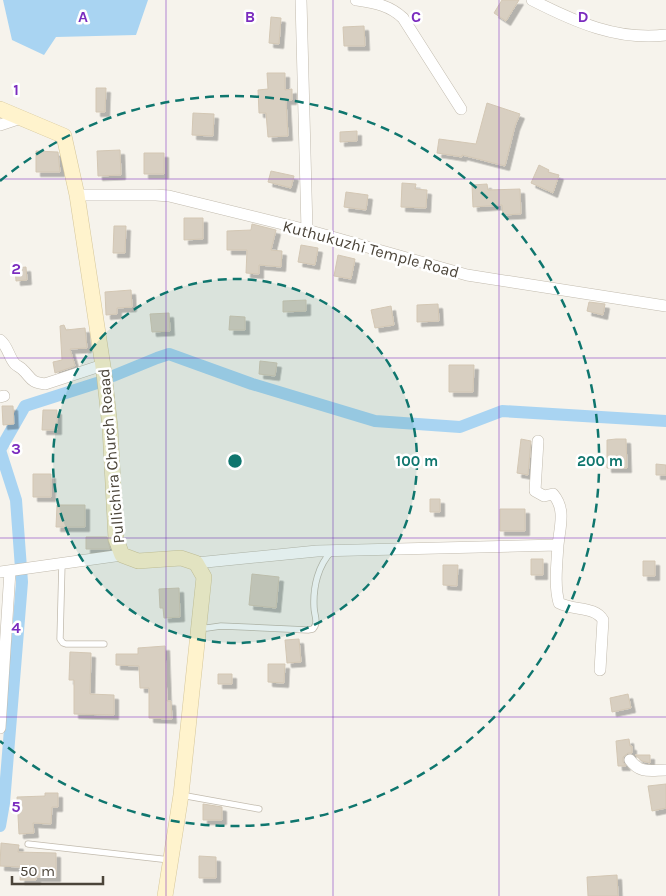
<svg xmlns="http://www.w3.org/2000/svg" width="666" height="896" viewBox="0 0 666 896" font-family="Karla,sans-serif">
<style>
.water{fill:#a9d4f2}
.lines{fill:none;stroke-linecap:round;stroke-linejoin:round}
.canal{stroke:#a9d4f2;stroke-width:12}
.building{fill:#d8cfc1;stroke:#d3c7b4;filter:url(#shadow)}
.service-casing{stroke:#c2bbae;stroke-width:7}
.minor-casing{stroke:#c2bbae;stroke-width:12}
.secondary-casing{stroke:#d6c79b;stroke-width:16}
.service{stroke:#fff;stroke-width:5.5}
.minor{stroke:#fff;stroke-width:11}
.secondary{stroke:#fff3cd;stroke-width:15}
.grid{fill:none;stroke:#7b2cbf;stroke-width:1;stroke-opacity:0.55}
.ring{fill:none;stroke:#0f766e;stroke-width:2.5;stroke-dasharray:9 6}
.labels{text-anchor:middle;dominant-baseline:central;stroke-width:5;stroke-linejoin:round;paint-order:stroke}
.street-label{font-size:16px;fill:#4b4439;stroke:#fff}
.grid-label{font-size:16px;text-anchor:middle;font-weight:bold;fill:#7b2cbf;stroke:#fff;stroke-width:5;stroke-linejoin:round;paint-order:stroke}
.centre{fill:#0f766e;stroke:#fff;stroke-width:2.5}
.ring-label{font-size:15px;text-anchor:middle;font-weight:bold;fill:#0f766e;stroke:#fff;stroke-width:5;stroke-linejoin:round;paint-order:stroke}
</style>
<defs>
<filter id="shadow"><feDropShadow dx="4.5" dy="4.5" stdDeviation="0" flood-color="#0004"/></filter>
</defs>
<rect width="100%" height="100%" fill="#f6f3ec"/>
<path class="water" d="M3,0H148L136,35L56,37L44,55L12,40Z"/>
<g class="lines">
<path class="canal" d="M113,376L157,358L169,354L252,384L375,421L460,427L502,411L666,421
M0,826L4,803L22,582L16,500L0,450L25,406L97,383"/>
</g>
<path class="building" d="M502,0H519L506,21L494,13Z
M271,17L281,18L279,44L269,43Z
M364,26L365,46H344L343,27Z
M267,73H285V90L292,89V100H286L288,136L268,137L266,113H259L258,90L268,89Z
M96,88H106L105,112H96Z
M487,103L520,114L515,126L505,166L462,155V157L437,153L439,139L476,144Z
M193,113L214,114L213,136L192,135Z
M357,131V141L340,142V132Z
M120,150L121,175L98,176L97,151Z
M36,151L58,152L60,172H36Z
M144,153H164V174H144Z
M539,165L549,170L548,172L559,175L553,193L531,183Z
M271,171L294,176L291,188L268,182Z
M402,183L416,184L415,189L427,190L426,208L401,207Z
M487,184L488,190L520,189L521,214L503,215L502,205L473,207L472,185Z
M346,192L368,195L366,210L344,207Z
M184,218H203V239L184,240Z
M252,224L276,230L271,250L282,251L281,267L259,265V274L246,273L247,250H227V231L251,230Z
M114,226H126L125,253H113Z
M301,245L318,248L315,265L298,262Z
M338,255L355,259L351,279L334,276Z
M26,267L27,280L16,281L15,268Z
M131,290L132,307L117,308V314L106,315L105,292Z
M306,300V311L283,312V301Z
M589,302L605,304L603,315L587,311Z
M438,304L439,321L417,322V305Z
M391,306L394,325L375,328L371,310Z
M169,313L170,331L152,332L150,314Z
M230,316L245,317V330H229Z
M64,325L66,330L85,328L87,348L70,349L75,366L55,373L53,362L62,360L60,326Z
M260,361L277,363L275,376L259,374Z
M449,365H474L473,392H449Z
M2,406H13L14,424L3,425Z
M43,410H57V430H42Z
M521,439L531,441L528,475L517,473Z
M616,439H626L627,468H607V440Z
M656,464L666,465V475H656Z
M33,474H51V497H33Z
M430,499H440V512H430Z
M57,505H85V527H56Z
M500,509H525V531H500Z
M86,537H107L110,549H86Z
M531,559H543V575H531Z
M643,561H655V576H643Z
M443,565H458L457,586L443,585Z
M252,574L279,577L276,608L249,605Z
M179,588L180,617L164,618L163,608H160L159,589Z
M299,639L301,662L287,663L285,640Z
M165,646L167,701H171L172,719L149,718V688H140L139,666L116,665V654H138V648Z
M70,652L91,653L90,694L114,695V715L74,714V680H69Z
M268,664H285L284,683L268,682Z
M218,674H232V684H218Z
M628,694L631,708L612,712L610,698Z
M629,739L630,746H632V753H628L623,757V762L626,766H618L616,741Z
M635,755H650V763L642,761Z
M666,784V808L652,811L648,786Z
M45,793H58V807H52L51,824L33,823L34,833L19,834L17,797L45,796Z
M203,804L222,807V820H203Z
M1,843L19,845L18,852L56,853V877H36V880H20L21,867L0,866Z
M199,856L216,857V878H199Z
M617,875L618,896H588L587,877Z"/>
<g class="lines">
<g class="service-casing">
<path id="service" d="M62,563L60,639L63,643L66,644H104
M199,626L207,628L221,626L308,630L313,629C319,622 314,615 314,607C313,587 318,565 332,551
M181,795L259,809
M28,844L170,860"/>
</g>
<g class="minor-casing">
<path id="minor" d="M301,0L307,230
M356,0C375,3 389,5 403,18L461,109
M532,0C575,22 618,41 666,35
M0,125L21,118
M77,195H156L169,196L307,230L467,275L666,306
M0,340C8,346 9,358 15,364C17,366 20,367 22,369C32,378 29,382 45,384L103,365
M0,397L4,396
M538,441L535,491L544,496L553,494C566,509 560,526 558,545
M196,563L317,551L558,545C557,563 554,585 559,603C574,611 595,606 603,620L600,670
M0,572L122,555
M0,728L10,571
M630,760C640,774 651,770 666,770"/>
</g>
<g class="secondary-casing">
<path id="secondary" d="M0,109L64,136L77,195L104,373L110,427L116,539L122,555L138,561L181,558L196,563L204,577L181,795L165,896"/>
</g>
<use href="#service" class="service"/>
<use href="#minor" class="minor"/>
<use href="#secondary" class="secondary"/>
</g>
<path class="grid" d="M166,0V896M333,0V896M499,0V896M0,179H666M0,358H666M0,538H666M0,717H666"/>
<circle cx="235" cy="461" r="182" fill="#0f766e" fill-opacity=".12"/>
<g class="ring">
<circle cx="235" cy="461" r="182"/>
<path d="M0 181A365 365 0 1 1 0 741"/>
</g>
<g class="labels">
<g class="street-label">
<text transform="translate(371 249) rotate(15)">Kuthukuzhi Temple Road</text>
<text transform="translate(111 456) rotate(-95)">Pullichira Church Roaad</text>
</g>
</g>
<g class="grid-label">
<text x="83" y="22">A</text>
<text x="250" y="22">B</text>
<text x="416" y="22">C</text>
<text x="583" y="22">D</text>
<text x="16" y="95">1</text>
<text x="16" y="274">2</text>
<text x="16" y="454">3</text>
<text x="16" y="633">4</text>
<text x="16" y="812">5</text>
</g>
<circle cx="235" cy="461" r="8" class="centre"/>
<g class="ring-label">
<text x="417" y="466">100 m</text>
<text x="600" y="466">200 m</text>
</g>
<path d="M12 876v8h91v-8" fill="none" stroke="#4b4439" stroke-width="2.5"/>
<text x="20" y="876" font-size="15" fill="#4b4439" stroke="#ffffff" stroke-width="4" paint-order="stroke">50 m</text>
</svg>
